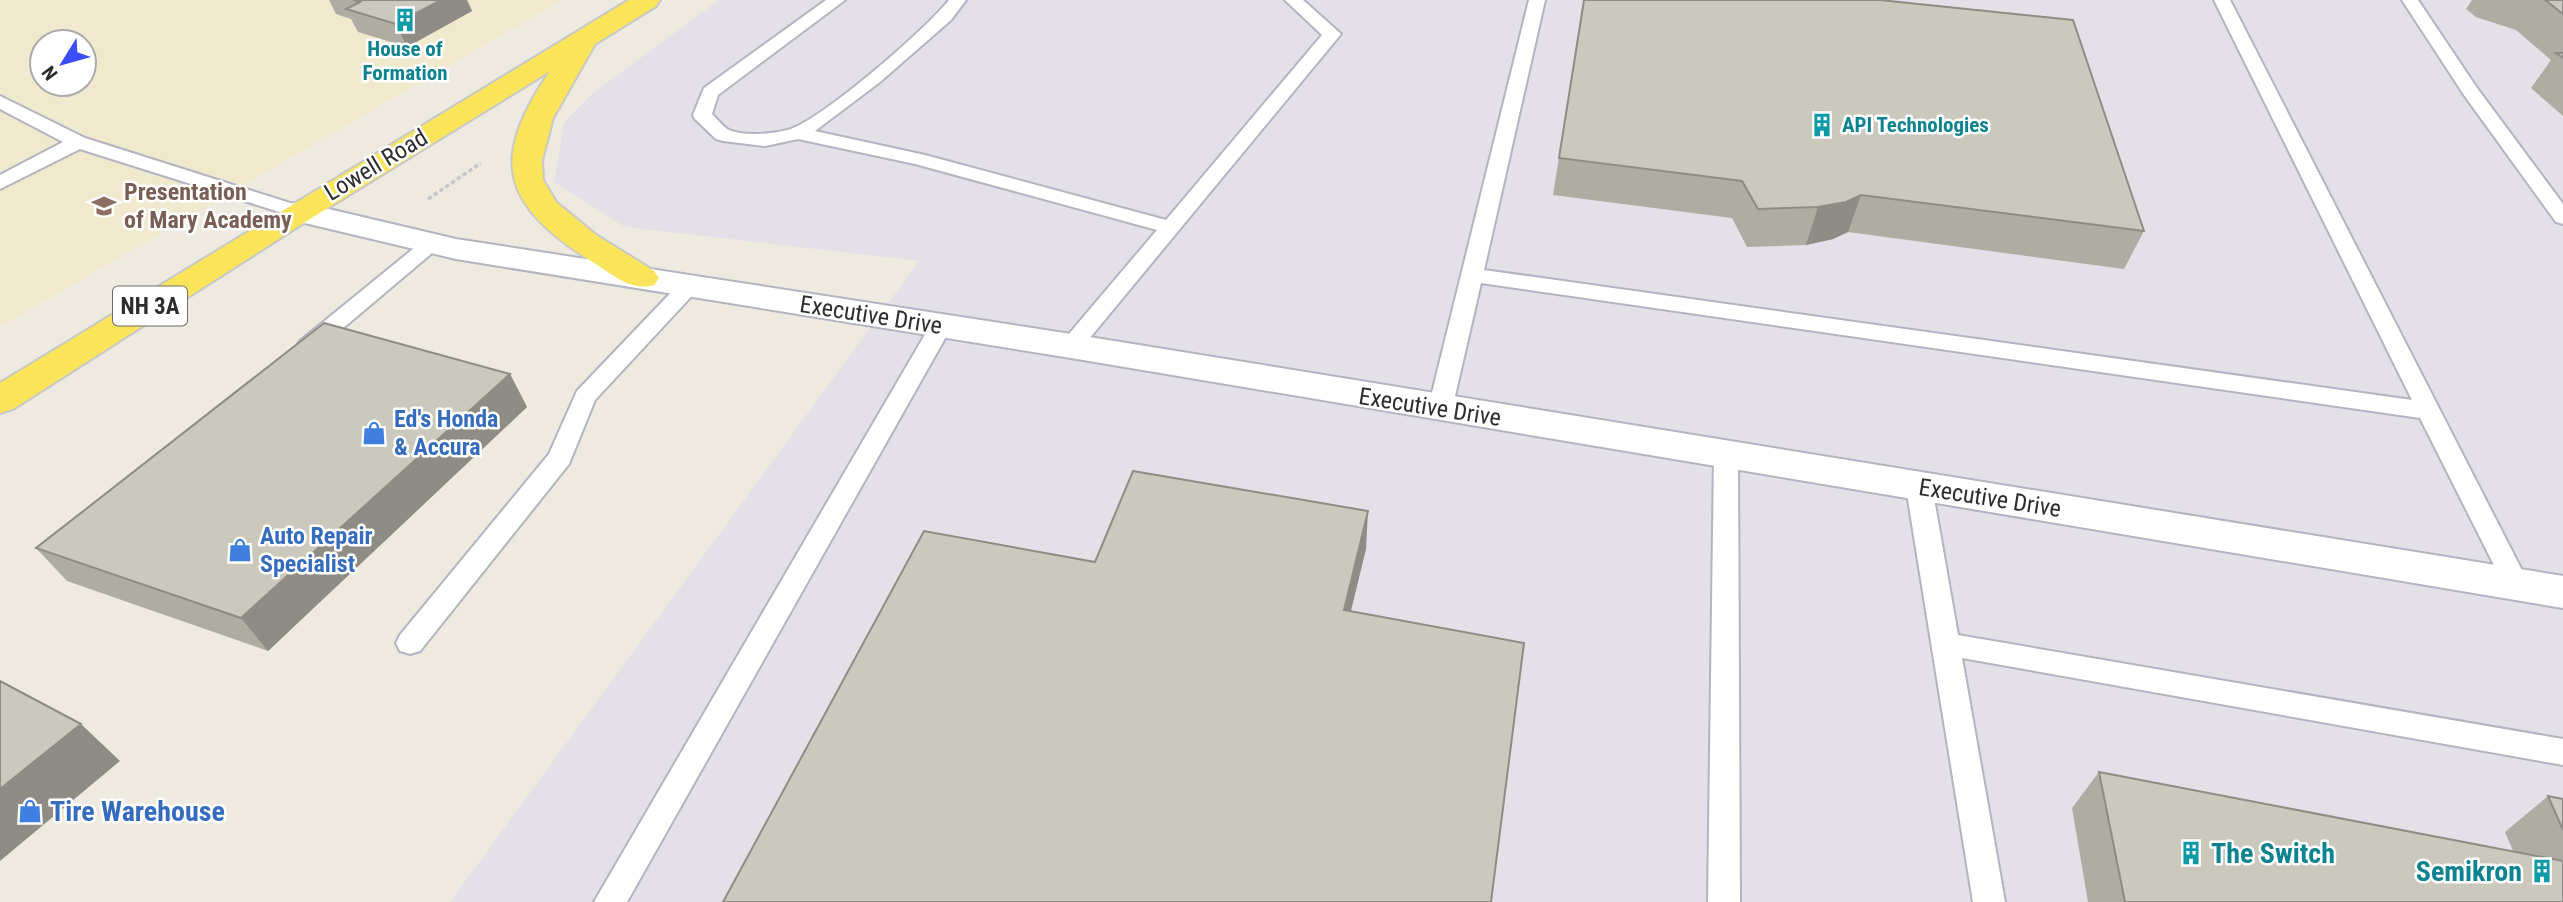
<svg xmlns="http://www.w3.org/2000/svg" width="2563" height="902" viewBox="0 0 2563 902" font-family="'Roboto Condensed',sans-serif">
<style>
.industrial{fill:#e3e0e8}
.education{fill:#f1e9ce;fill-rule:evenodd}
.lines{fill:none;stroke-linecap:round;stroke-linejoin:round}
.lane-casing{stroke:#b3b4c1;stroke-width:4}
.street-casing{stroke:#b3b4c1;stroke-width:4}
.primary-casing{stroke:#c8c8c8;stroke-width:4}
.path{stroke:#c8c8c8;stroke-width:3.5;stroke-dasharray:4.5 2.5;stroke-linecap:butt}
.lane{fill:#fff;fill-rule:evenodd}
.street{fill:#fff;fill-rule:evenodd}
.primary{fill:#fae55a;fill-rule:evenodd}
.wall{fill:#afaca3}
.shaded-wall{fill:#8e8c84}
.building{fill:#cbc8bd;stroke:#8e8c84;stroke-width:2}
.labels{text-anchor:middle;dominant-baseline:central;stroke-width:5;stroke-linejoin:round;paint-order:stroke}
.far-culture-label{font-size:21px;font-weight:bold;fill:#0d838f;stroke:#fff}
.shield{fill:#fff;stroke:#6c6c6c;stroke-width:2}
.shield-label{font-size:23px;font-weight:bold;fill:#2d2d2d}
.street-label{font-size:24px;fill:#2d2d2d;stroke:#fff}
.education-label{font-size:24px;font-weight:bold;fill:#785e54;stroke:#fff;text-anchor:start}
.shop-label{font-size:24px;font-weight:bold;fill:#366cbe;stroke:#fff;text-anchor:start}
.near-shop-label{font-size:28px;font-weight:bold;fill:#366cbe;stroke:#fff;text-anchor:start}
.near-culture-label{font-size:28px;font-weight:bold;fill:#0d838f;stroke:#fff;text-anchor:start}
</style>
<rect width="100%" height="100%" fill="#efeadf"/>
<path class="industrial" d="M719,0H2563V902H450L919,261L625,227L554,182L564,123L592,94Z"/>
<path class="education" d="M0,0H562L0,327ZM42,42H84V84H42Z"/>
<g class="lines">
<g class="lane-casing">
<path id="lane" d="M826,0H845L718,95L712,114C717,119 722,125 727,129C741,137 776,134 791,129C826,116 925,30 949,0H966L951,20L880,82L815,131L925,155L1166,220L1322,35L1285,0H1303L1341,34L1079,351L1071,353L1063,351L1060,346L1063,341L1157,230L915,164L798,139L765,146L723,141L716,139L695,119L693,115L704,88Z
M1529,0H1545L1484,270L2412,400L2214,0H2230L2529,584L2525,591L2516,594L2507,591L2420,418L1481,283L1452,409L1448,415L1440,417L1432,415L1428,409Z
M2402,0H2418L2477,88L2563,204V224L2556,222L2464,95Z
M0,96L85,138L306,208L309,212L306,216H292L80,149L0,189V175L63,142L0,109Z
M431,238L438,240L441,244L438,248L316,351L308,353L300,351L297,346L300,341L424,240Z
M690,279L698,281L701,286L595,400L569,464L420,651L410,654L400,651L396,643L400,635L549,454L577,391L682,281Z
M941,319L949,321L952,326L627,902H594L930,326L933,321Z
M1726,446L1735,449L1738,455L1740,902H1708L1714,455L1717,449Z
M1919,478L1928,481L1932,487L1958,635L2563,739V765L1962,658L2005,902H1973L1906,487L1910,481Z"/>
</g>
<g class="street-casing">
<path id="street" d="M299,202L456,239L1071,334L2563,576V608L1071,358L456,259L288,219L283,212L288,205Z"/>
</g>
<g class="primary-casing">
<path id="primary" d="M629,0H660L656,6L595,44L553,118L542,160L543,180L556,202L596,235L654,271L659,278L654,285C630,292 611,273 591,261C502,204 489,161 550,71L310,219L13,409L0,413V383Z"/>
</g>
<path class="path" d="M428,199L481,163"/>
<use href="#lane" class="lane"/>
<use href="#street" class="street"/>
<use href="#primary" class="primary"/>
</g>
<path class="wall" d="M329,0H467L472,11L407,47L358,32L351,19L336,14Z
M1584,0L2144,231L2124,269L1848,232L1833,239L1806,245L1747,247L1732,218L1553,195Z
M2472,0H2563V116L2531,88L2551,60L2516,30L2476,17L2466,9Z
M510,374L527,407L268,651L67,581L36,548Z
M2099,772L2513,851L2505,832L2548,796L2563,799V902H2088L2072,808Z"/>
<path class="shaded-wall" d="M441,0H467L472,11L407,47L396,24Z
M1861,195L1848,232L1833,239L1806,245L1818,207Z
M510,374L527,407L268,651L241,618Z
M1368,511L1366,549L1342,648L1344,610Z
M81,724L120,761L0,861V789Z"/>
<path class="building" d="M353,0H441L396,24L346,9L360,2Z
M1584,0H1880L2073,20L2144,231L1861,195L1846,202L1818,207L1758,209L1742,181L1559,158Z
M2545,0H2563V14Z
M2556,53H2563V58Z
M324,323L510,374L241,618L36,548Z
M1133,471L1368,511L1344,610L1524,643L1491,902H723L924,531L1095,562Z
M0,681L81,724L0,789Z
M2099,772L2563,861V902H2125Z
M2548,796L2563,799V830Z"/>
<defs>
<g id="building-bare" transform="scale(1.89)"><path d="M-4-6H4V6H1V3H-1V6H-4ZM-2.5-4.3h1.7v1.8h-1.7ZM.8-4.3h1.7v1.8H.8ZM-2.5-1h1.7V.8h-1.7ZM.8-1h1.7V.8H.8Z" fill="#0f9aa8" stroke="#fff" stroke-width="2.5" paint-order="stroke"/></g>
<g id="school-bare" transform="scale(1.89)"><path d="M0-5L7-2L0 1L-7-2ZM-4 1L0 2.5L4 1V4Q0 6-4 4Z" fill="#8d6e63" stroke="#fff" stroke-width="2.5" paint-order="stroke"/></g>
<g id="shop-bare" transform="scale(1.89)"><path d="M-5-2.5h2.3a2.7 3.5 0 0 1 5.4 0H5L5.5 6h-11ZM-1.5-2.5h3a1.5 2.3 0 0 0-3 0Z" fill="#3f7fe0" stroke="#fff" stroke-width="2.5" paint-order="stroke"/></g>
</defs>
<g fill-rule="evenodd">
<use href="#building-bare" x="405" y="20"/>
<use href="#building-bare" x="1822" y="125"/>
<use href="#school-bare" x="104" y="206"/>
<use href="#shop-bare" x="374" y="433"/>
<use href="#shop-bare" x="240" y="550"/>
<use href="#shop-bare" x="30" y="811"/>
<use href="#building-bare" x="2191" y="853"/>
<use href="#building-bare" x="2542" y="871"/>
</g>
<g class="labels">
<g class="far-culture-label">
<text x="405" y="49">House of<tspan x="405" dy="24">Formation</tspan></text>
<text x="1842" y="125" text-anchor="start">API Technologies</text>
</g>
<rect class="shield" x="113" y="286.5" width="74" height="39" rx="5"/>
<g class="shield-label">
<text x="150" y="306">NH 3A</text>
</g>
<g class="street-label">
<text transform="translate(376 165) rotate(-31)">Lowell Road</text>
<text transform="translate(871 315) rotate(9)">Executive Drive</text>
<text transform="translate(1430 407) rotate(9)">Executive Drive</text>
<text transform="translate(1990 498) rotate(9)">Executive Drive</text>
</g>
<g class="education-label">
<text x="124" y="192">Presentation<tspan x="124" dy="28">of Mary Academy</tspan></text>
</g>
<g class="shop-label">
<text x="394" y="419">Ed's Honda<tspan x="394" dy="28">&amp; Accura</tspan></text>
<text x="260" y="536">Auto Repair<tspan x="260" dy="28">Specialist</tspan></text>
</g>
<g class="near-shop-label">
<text x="50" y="811">Tire Warehouse</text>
</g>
<g class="near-culture-label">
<text x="2211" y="853">The Switch</text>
<text x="2522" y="871" text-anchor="end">Semikron</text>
</g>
</g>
<g transform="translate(63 63) rotate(233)"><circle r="33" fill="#ffffff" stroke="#ababab" stroke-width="2"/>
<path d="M0-5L12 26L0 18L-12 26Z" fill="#3c4dff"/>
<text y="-10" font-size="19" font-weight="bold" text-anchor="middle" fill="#2d2d2d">N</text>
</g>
</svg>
